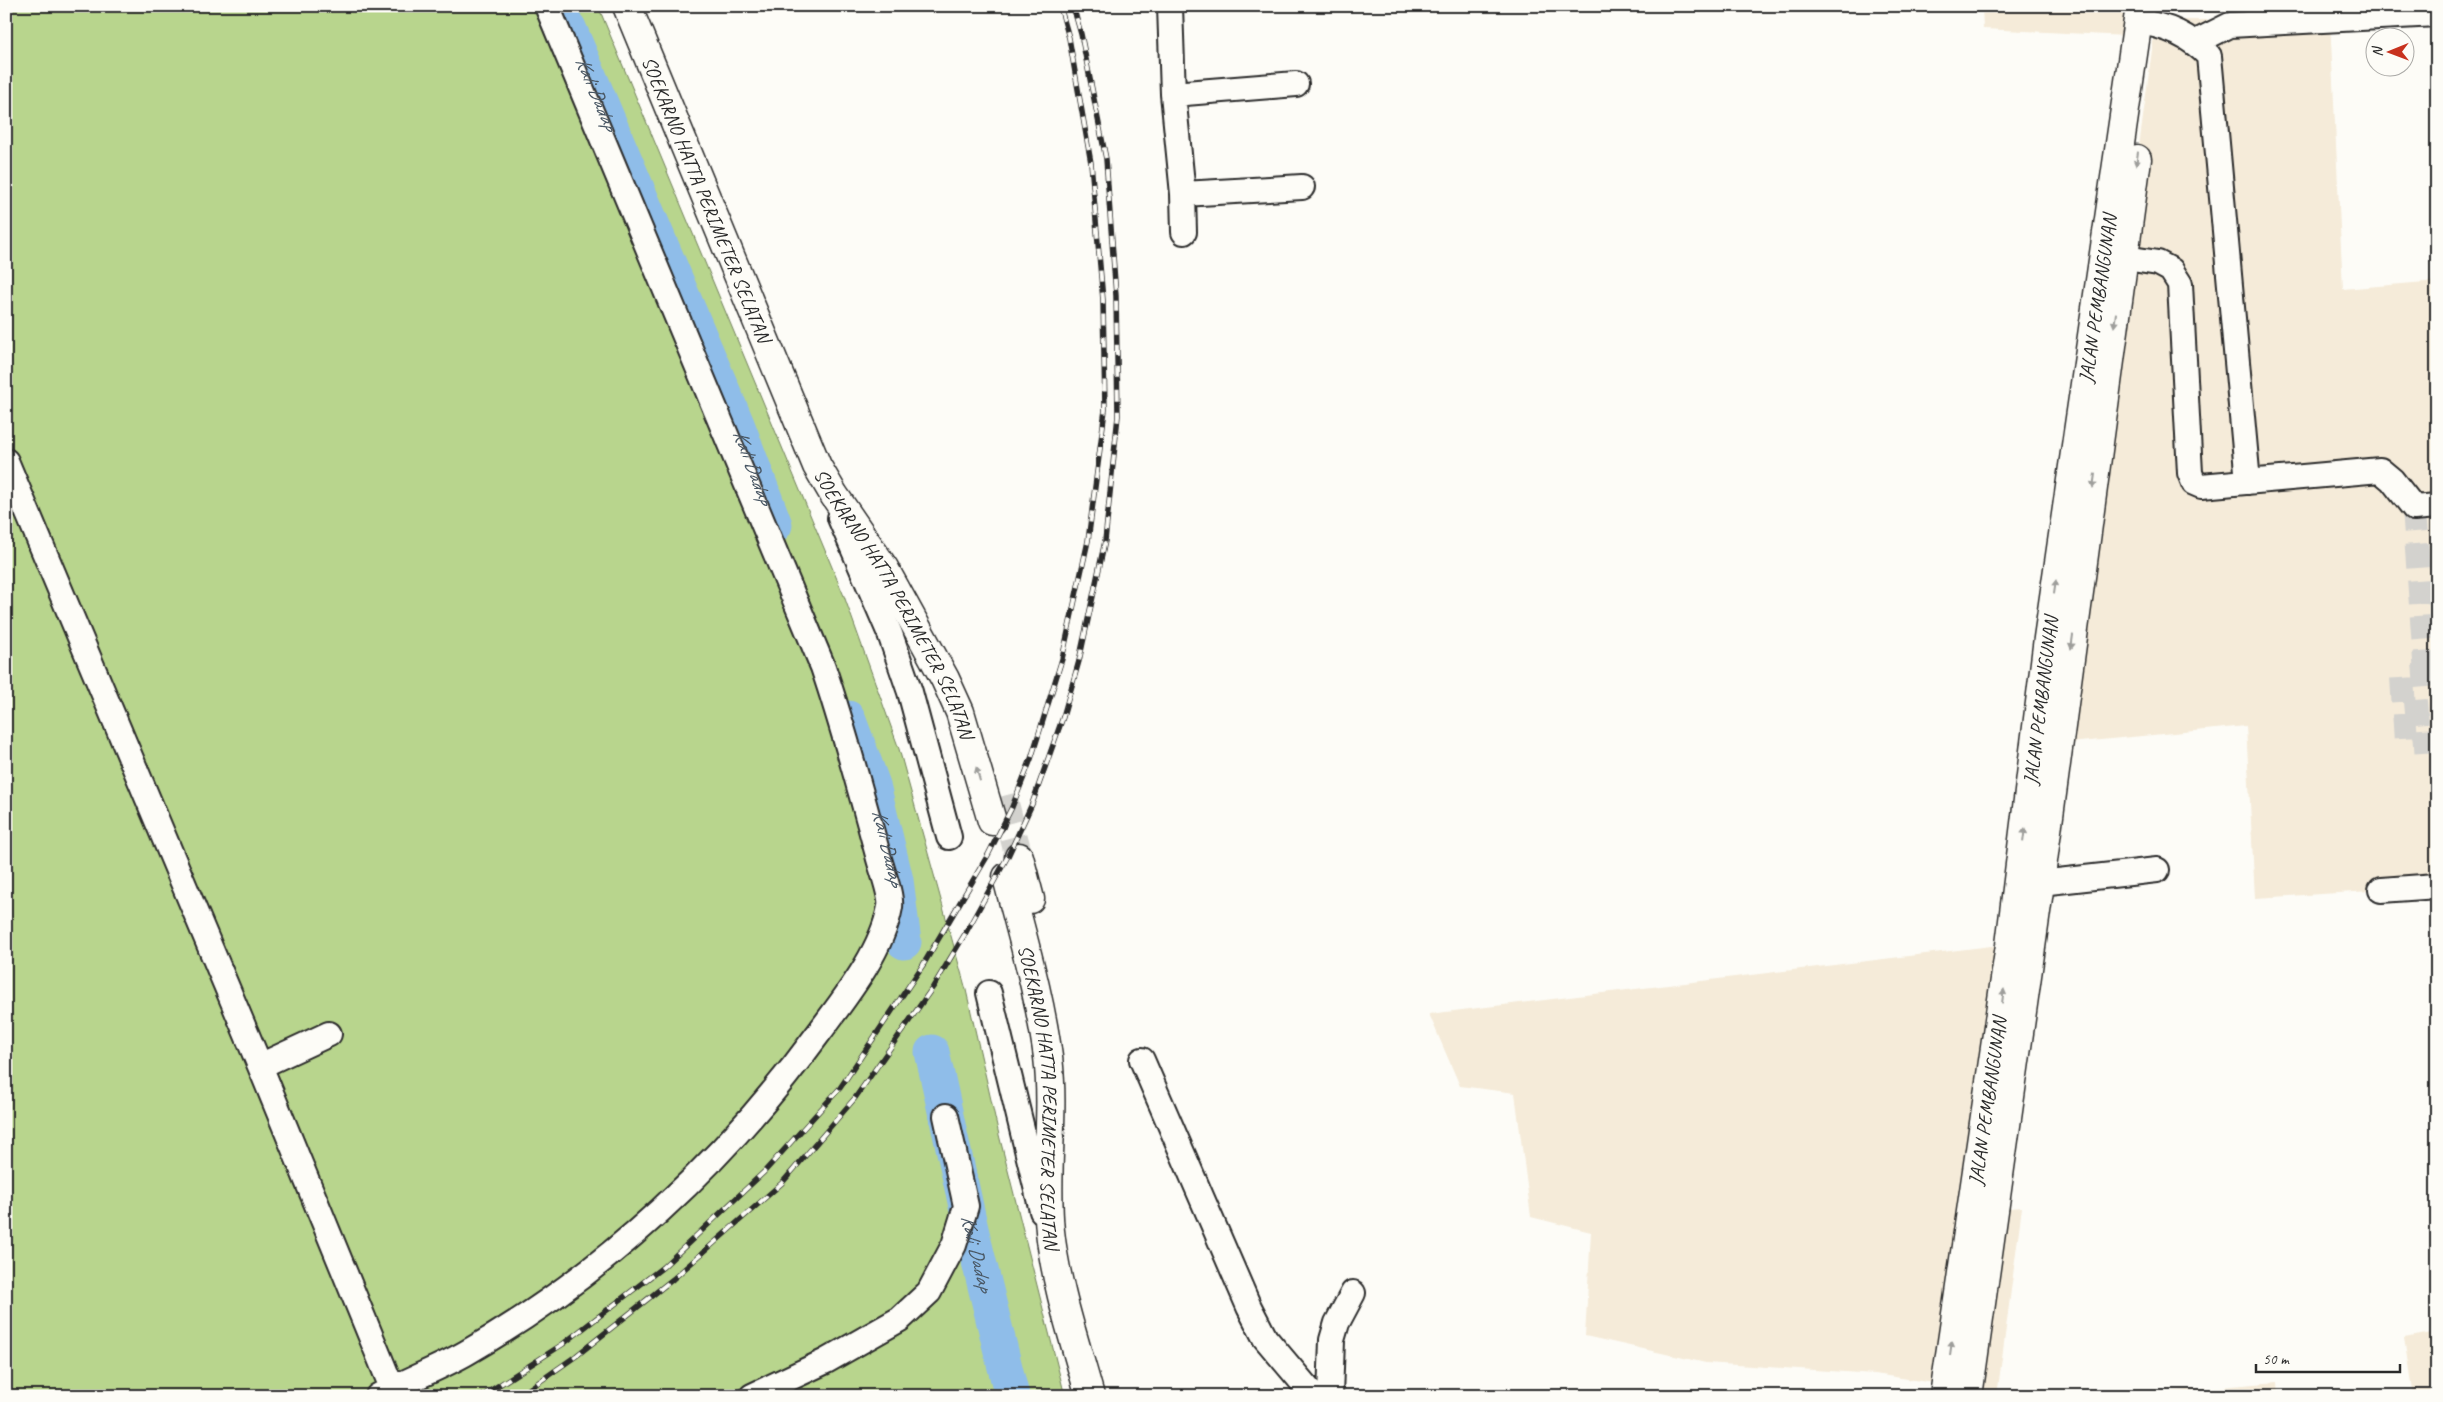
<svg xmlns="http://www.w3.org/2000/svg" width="2443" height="1402" viewBox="0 0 2443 1402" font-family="Caveat,sans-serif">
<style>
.built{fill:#f5ebd9}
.green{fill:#b8d58d;stroke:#72805c}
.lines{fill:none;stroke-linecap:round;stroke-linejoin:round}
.river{stroke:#8fbde9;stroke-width:35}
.minor-tunnel{stroke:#d3d2ce;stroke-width:24;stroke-dasharray:24 12;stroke-linecap:butt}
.major-tunnel{stroke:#d3d2ce;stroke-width:28;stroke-dasharray:28 14;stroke-linecap:butt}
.minor-casing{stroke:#2b2b2b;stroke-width:28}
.major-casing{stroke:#2b2b2b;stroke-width:31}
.minor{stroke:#fdfcf7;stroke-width:24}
.major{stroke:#fdfcf7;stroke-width:28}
.rail-casing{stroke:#2b2b2b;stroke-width:5.5}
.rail{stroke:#fdfcf7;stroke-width:4;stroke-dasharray:11;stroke-linecap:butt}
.oneway{fill:#9e9e9b}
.labels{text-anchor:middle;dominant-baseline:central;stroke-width:4.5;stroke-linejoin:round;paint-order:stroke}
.street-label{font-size:20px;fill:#2b2b2b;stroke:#fdfcf7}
.water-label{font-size:21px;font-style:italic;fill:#495764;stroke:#fdfcf7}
</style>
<rect width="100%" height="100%" fill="#fdfcf7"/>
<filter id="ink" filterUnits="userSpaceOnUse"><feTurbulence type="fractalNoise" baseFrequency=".02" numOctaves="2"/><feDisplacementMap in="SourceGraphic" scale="10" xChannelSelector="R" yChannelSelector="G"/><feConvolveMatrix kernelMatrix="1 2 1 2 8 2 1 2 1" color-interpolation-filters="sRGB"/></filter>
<g filter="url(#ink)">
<path class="built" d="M1982,6H2131L2127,36L1983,29Z
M2156,20H2330L2343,289L2437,281V887L2255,898L2246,726L2059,744Z
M2008,944L1973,1211L2022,1207L1997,1396H1946L1947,1385L1875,1374L1706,1363L1585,1336L1591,1232L1531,1217L1515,1093L1460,1086L1429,1014Z
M2437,1332V1396H2413L2404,1338Z
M2277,1382L2278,1396H2120Z"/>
<path class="green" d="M6,6H598L844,596L899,749L966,990L999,1135L1065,1396H6Z"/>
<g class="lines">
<g class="river">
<path id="s1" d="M569,28L737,424L775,525"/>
<path id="s2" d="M848,718L873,785L896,880L904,942"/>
<path id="s3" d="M932,1052L971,1229L1012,1396"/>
</g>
<path class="minor-tunnel" d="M2414,508L2426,675
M2437,674L2402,677L2406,742L2437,740
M2404,713L2437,710"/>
<path class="major-tunnel" d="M1003,796L1019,857"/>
<g class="minor-casing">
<path id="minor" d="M1170,6L1173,94L1183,194L1184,232
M2138,22C2166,25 2190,36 2209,56L2248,482
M2196,42L2230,25L2437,14
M1173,94L1296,84
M1183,194L1302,187
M2106,255L2158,263L2171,270L2180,284L2190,473L2194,483L2201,486L2380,470L2392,480L2414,508L2437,506
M6,461L260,1066L392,1388
M840,518L890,634L910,692L949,837
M2040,883L2157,870
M2381,890L2437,886
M989,993L1042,1211
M1142,1060L1249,1307L1265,1338L1314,1396
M260,1066L329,1034
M378,1396C407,1380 438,1369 466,1353C605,1274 727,1159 821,1030C847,995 882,951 890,907C892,895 881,868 878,855C861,792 844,729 823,667L547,6
M752,1396L826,1361L900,1319L929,1292L954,1245L966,1206L946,1116
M1330,1396L1332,1340L1337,1323L1353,1293"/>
</g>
<g class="major-casing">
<g id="major">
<path id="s4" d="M627,6L817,466L834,495L884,568L945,679L960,712L992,821"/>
<path d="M1019,857L1030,899"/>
<path id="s5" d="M1007,877C1022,936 1040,996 1048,1057C1055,1115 1044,1173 1050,1231C1056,1287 1075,1342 1090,1396"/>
<path id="s6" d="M1944,1396L2010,945L2048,638L2140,6"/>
<path d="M1968,1396L2040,883L2137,159"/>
</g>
</g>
<use href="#minor" class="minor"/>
<use href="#major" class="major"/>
<g class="rail-casing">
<path id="rail" d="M482,1396L563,1344L663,1267L764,1172L840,1088L923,965L988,855L1012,807L1031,759L1062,659L1088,541L1105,410L1103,300L1091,163L1069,38L1060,6
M519,1396L576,1356L673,1279L782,1183L855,1098L933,987L965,934L1008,856L1032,804L1063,717L1079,661L1105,541L1118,416L1116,296L1106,159L1081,34L1073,6"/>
</g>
<use href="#rail" class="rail"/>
</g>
<defs><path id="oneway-solid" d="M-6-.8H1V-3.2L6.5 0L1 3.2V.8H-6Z" transform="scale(1.25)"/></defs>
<g class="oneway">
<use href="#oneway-solid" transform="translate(2137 159) rotate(98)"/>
<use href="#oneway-solid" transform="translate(2115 320) rotate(98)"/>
<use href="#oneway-solid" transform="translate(2094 481) rotate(98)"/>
<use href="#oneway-solid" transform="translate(2055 587) rotate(-82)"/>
<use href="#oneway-solid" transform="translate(2072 642) rotate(98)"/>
<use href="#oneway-solid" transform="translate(978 774) rotate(-106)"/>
<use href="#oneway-solid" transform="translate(2024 835) rotate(-83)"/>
<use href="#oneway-solid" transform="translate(2003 996) rotate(-82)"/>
<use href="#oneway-solid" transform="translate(1951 1348) rotate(-82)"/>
</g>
</g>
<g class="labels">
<g class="street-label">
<text stroke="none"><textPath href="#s4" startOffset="209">SOEKARNO HATTA PERIMETER SELATAN</textPath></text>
<text stroke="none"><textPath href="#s6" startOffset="1108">JALAN PEMBANGUNAN</textPath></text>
<text stroke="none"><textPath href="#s4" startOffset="656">SOEKARNO HATTA PERIMETER SELATAN</textPath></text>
<text stroke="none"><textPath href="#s6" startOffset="702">JALAN PEMBANGUNAN</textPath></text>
<text stroke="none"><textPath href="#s5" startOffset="224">SOEKARNO HATTA PERIMETER SELATAN</textPath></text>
<text stroke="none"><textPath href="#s6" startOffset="298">JALAN PEMBANGUNAN</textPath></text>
</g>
<g class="water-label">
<text stroke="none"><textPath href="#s1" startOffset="71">Kali Dadap</textPath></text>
<text stroke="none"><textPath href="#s1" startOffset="476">Kali Dadap</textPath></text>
<text stroke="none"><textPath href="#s2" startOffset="136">Kali Dadap</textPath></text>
<text stroke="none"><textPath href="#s3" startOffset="206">Kali Dadap</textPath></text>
</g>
</g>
<rect width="2443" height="1402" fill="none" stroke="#fdfcf7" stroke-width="25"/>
<rect x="12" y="12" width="2418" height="1377" fill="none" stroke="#2b2b2b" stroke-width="2" filter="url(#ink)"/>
<g transform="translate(2390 52) rotate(269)"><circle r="24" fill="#fdfcf7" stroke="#a9a8a5"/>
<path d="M0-4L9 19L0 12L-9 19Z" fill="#c8321e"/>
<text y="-8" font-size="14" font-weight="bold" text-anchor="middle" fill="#2b2b2b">N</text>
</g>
<path d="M2256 1364v8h144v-8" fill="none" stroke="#2b2b2b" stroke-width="2.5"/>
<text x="2263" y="1364" font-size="15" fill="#2b2b2b" stroke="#fdfcf7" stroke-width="4" paint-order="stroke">50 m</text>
</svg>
